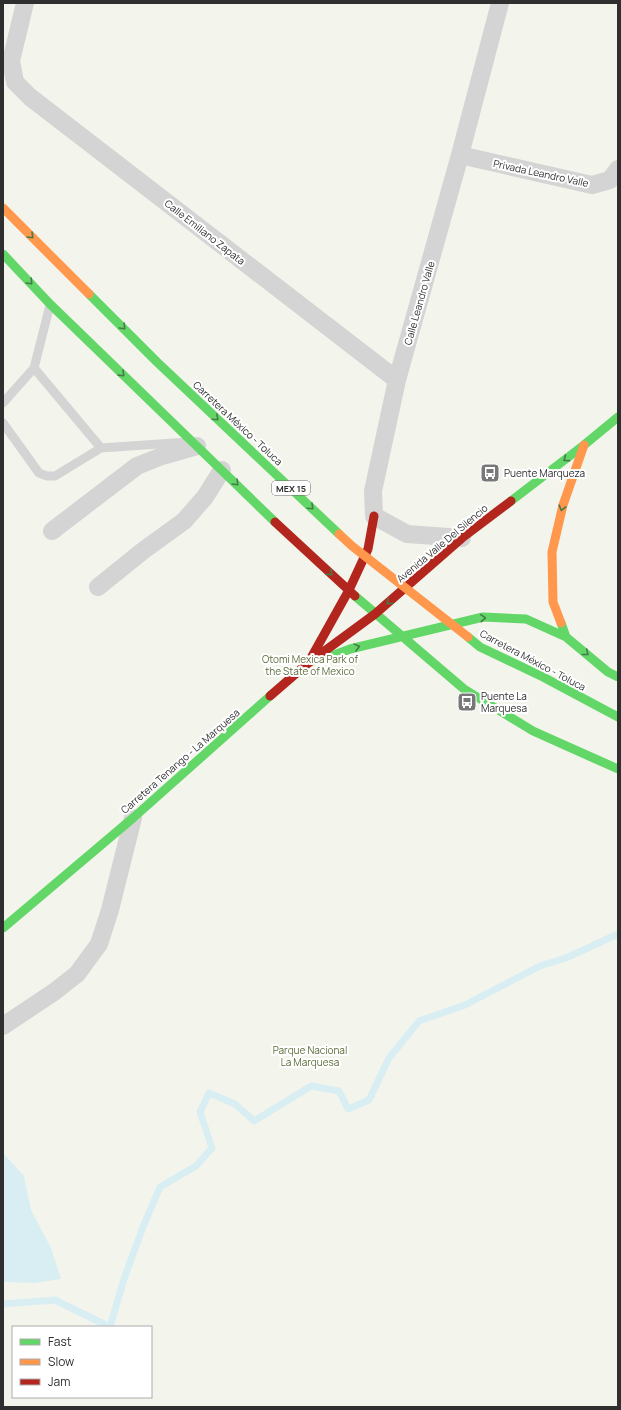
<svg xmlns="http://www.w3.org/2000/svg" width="621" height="1410" viewBox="0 0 621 1410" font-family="Manrope,sans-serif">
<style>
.green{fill:#f3f5ec;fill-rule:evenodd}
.water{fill:#d8eef3}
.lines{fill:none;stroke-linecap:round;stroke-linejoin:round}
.stream{stroke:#d8eef3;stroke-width:7}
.lane{stroke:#d4d4d4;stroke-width:9}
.street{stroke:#d4d4d4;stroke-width:18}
.fast{stroke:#63d668;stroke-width:9}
.slow{stroke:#ff974d;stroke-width:9}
.jam{stroke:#b3261e;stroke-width:9}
.fast-bridge{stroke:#63d668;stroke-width:9}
.slow-bridge{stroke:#ff974d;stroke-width:9}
.oneway{stroke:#467a49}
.labels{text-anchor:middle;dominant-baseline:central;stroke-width:4;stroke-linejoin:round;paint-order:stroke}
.shield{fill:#fff;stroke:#6d6d6d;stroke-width:1}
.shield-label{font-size:9px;font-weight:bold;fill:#2f2f2f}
.street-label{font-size:10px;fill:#2f2f2f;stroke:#fff}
.poi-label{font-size:10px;fill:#2f2f2f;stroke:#fff;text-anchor:start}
.park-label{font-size:10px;fill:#5c6d3a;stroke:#fff}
</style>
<rect width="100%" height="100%" fill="#fff"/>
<path class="green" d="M3,3H618V1407H3ZM13,1327H151V1397H13Z"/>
<path class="water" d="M3,1153L24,1176L31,1210L51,1248L61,1279L35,1283L3,1282Z"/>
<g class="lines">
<path class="stream" d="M3,1304L55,1300L110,1327L124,1279L143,1227L160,1187L196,1166L212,1148L200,1112L209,1093L235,1104L254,1121L311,1086L339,1091L348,1109L369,1100L389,1058L419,1021L465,1005L540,966L566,958L618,934"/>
<path class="lane" d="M50,305L34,368L101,448L188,442
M3,403L34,368
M3,423L39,473L47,476H55L101,448"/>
<path class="street" d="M25,3L11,61L15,82L30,97L397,380
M460,155L592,185L610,180L618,169
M52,531L137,466L162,456L197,446
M462,538L407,534L374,516L373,491L397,380L460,155L500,3
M98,587L144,550L184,521L205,497L222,470
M3,1026L54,992L77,974L99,944L110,910L133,818"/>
<path class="fast" d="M3,254L50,304L275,522
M511,501L584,445L618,417
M355,596L464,689L533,731L618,769
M561,623L566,637L608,672L618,677
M329,657L350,649L483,617L526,619L566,637
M3,928L133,818L270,696"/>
<path class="slow" d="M561,623L553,602L552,552L563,505L584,445"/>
<path class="jam" d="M275,522L355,596
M375,614L462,538L511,501
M311,658L349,590L368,549L374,516
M270,696L307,664L375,614"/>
<path class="fast-bridge" d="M89,294L157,362L339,534
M468,637L480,647L543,677L618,717"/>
<path class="slow-bridge" d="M3,208L89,294
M339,534L352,546L468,637"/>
</g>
<defs><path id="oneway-chevron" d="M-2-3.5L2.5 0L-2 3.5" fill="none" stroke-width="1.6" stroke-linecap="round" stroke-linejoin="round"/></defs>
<g class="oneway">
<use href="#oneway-chevron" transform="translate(31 236) rotate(45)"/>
<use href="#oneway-chevron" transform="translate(30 282) rotate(47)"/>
<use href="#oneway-chevron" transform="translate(123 327) rotate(45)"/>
<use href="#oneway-chevron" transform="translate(122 374) rotate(44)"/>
<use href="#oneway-chevron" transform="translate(216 418) rotate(43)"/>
<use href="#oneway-chevron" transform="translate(566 459) rotate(143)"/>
<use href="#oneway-chevron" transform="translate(236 483) rotate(45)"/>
<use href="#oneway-chevron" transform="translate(311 507) rotate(43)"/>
<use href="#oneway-chevron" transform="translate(562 508) rotate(105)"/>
<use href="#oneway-chevron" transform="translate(330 573) rotate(42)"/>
<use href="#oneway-chevron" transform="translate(389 602) rotate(139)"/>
<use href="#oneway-chevron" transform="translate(483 618) rotate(-4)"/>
<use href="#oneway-chevron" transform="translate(357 647) rotate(-15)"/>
<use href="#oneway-chevron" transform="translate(586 653) rotate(39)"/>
</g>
<defs>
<g id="bus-square" transform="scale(1)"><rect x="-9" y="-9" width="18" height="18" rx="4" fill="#787878" stroke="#fff"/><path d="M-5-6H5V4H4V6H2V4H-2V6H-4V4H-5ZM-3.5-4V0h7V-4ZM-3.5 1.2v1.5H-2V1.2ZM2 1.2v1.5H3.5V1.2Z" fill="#fff"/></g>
</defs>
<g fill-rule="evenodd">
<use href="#bus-square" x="490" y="473"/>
<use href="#bus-square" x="467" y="702"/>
</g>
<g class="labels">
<rect class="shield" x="272" y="481" width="38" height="14" rx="3"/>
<g class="shield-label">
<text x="291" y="488">MEX 15</text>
</g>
<g class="street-label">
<text transform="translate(541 173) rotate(12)">Privada Leandro Valle</text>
<text transform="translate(205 232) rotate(38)">Calle Emiliano Zapata</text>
<text transform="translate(419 303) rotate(-74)">Calle Leandro Valle</text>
<text transform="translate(238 423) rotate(43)">Carretera México - Toluca</text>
<text transform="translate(442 543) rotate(-40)">Avenida Valle Del Silencio</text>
<text transform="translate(533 660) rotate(28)">Carretera México - Toluca</text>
<text transform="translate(180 761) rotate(-41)">Carretera Tenango - La Marquesa</text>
</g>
<g class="poi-label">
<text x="504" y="473">Puente Marqueza</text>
<text x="481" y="696">Puente La<tspan x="481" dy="12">Marquesa</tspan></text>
</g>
<g class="park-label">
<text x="310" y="659">Otomi Mexica Park of<tspan x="310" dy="12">the State of Mexico</tspan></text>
<text x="310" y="1050">Parque Nacional<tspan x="310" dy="12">La Marquesa</tspan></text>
</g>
</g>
<rect width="621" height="1410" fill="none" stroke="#2f2f2f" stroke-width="8"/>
<rect x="12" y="1326" width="140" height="72" fill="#ffffff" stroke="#acacac"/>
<rect x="20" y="1339" width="20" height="6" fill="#63d668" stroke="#acacac"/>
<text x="48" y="1346" font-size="12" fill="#2f2f2f">Fast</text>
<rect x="20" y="1359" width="20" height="6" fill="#ff974d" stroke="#acacac"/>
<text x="48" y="1366" font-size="12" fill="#2f2f2f">Slow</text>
<rect x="20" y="1379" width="20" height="6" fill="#b3261e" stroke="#acacac"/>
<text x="48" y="1386" font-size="12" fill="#2f2f2f">Jam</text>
</svg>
